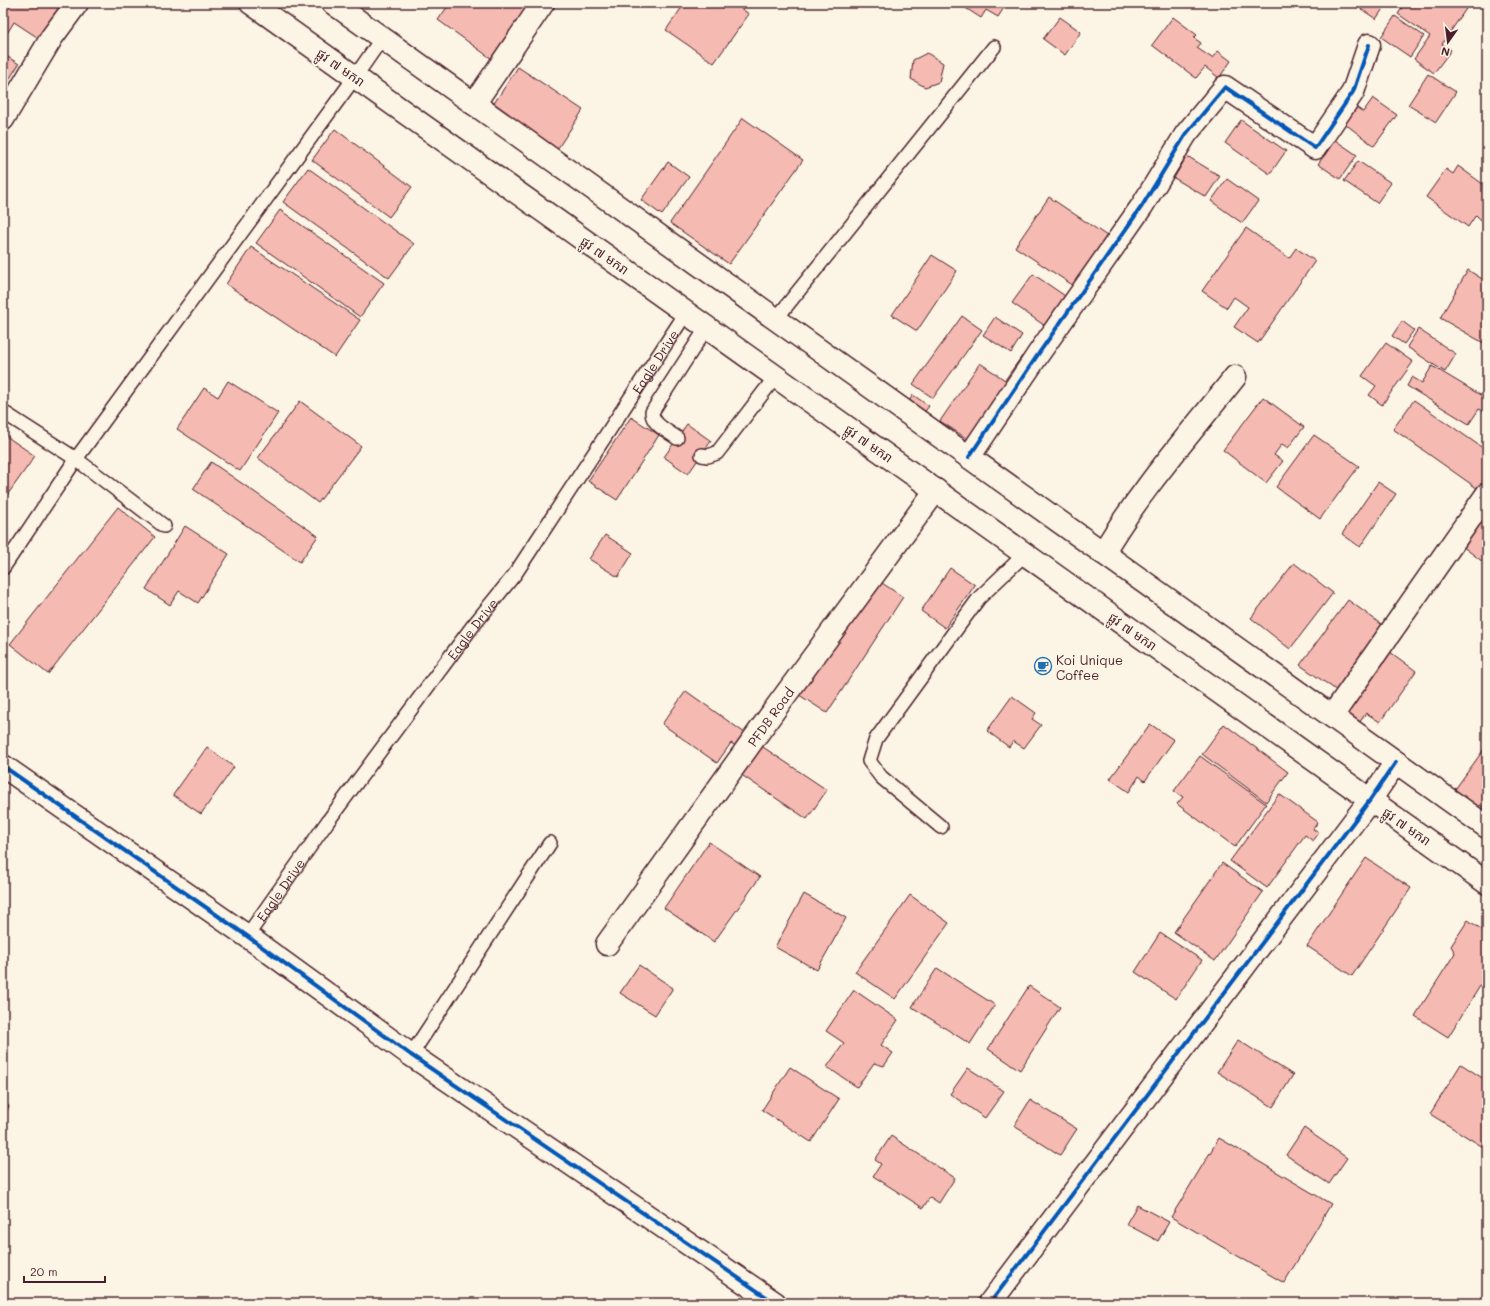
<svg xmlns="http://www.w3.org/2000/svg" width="1490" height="1306" viewBox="0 0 1490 1306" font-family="Mali,'Noto Sans Khmer',sans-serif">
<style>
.building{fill:#f5bab1;stroke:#4a1f2b}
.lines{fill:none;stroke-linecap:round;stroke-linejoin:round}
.lane-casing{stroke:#4a1f2b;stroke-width:16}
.street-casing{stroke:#4a1f2b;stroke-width:25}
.secondary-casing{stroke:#4a1f2b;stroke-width:25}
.lane{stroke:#fcf5e5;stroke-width:13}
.street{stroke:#fcf5e5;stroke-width:22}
.secondary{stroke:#fcf5e5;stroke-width:22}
.cycleway-casing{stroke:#fcf5e5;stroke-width:6}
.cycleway{stroke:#0057b8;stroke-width:4}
.labels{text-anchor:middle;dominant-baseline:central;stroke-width:4;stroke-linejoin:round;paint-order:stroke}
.street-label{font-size:13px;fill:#4a1f2b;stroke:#fcf5e5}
.poi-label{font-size:13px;fill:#4a1f2b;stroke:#fcf5e5;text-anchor:start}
</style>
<rect width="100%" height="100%" fill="#fcf5e5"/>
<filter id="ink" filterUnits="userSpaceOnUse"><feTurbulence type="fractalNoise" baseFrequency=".025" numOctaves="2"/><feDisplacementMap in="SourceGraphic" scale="8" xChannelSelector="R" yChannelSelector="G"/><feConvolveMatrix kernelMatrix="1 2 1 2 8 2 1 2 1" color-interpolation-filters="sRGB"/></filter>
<g filter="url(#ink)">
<path class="building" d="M3,3H67L43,41L14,22L3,40Z
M450,3H538L496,62L438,20Z
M685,3H733L749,14L714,63L666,30Z
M966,3H1007L998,17L986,10L981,18L964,7Z
M1352,3H1387L1376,19Z
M1405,3H1470L1442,44L1451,50L1434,73L1414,59L1430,36L1398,14Z
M1395,16L1424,36L1410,57L1381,37Z
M1060,17L1081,32L1065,55L1043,39Z
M1173,17L1197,35L1194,38L1201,43L1197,48L1212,58L1218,51L1231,61L1219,78L1205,67L1196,78L1152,45Z
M927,53L943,63L939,82L925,87L911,79L913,60Z
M3,54L19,64L3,89Z
M518,67L583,110L556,151L491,108Z
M1428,74L1456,92L1436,122L1408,105Z
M1373,98L1397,115L1374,146L1340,120L1352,104L1363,112Z
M743,118L803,160L729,264L670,223Z
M1241,120L1286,151L1270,174L1225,143Z
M335,129L412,187L389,217L312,160Z
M1335,140L1357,155L1340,179L1318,164Z
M1187,156L1220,176L1206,197L1174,178Z
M1358,161L1391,183L1377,203L1344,181Z
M668,162L689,177L662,215L641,200Z
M1458,166L1487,187V200L1485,202L1487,204V212L1481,220L1476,215L1468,227L1426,197L1446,169L1453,174Z
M308,168L414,244L389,278L283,202Z
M1227,179L1258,201L1242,223L1211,201Z
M1049,197L1113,240L1080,290L1015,247Z
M280,210L384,283L360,317L256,243Z
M1246,228L1289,258L1296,248L1315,261L1258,343L1234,327L1248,307L1234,297L1227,308L1202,291Z
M251,247L360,320L335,357L226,284Z
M932,255L957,271L917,331L892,315Z
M1468,270L1487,282V345L1440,318Z
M1033,274L1071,300L1051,330L1012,303Z
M962,316L982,330L933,398L913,384Z
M995,317L1022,335L1011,353L983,335Z
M1402,321L1414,330L1404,344L1392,336Z
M1418,329L1456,354L1445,372L1407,347Z
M1386,343L1413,362L1382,405L1369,395L1376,386L1362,376Z
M1022,356L1028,360L972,442L940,421L980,363L1005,380Z
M1432,366L1487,399V414L1479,409L1469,424L1407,386L1412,377L1422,383Z
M228,381L278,413L240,471L177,429L204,388L218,397Z
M913,395L929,406L918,421L903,410Z
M1263,397L1304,427L1288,448L1282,444L1274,455L1283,461L1266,483L1223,450Z
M1414,400L1487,451V477L1478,489L1393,429Z
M300,401L361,446L318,503L258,458Z
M631,417L659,435L617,500L588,481Z
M687,424L711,441L688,474L664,457Z
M3,434L35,456L3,501Z
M1314,435L1359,466L1320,519L1276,487Z
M211,462L318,536L300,562L193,489Z
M1378,482L1396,494L1360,547L1342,534Z
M118,507L155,537L48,674L10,644Z
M1483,520L1487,523V565L1462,546Z
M185,526L229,554L198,603L179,591L170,605L146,589Z
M605,535L633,553L618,577L589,559Z
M1294,563L1333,593L1290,649L1251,618Z
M950,568L975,585L945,628L921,611Z
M873,577L903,597L827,713L796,693Z
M1348,600L1384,626L1336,690L1300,665Z
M1386,649L1416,671L1380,722L1366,713L1357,726L1345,717L1355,703L1350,700Z
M686,691L749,736L740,749L731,743L717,763L662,724Z
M1012,696L1036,713L1032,719L1041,725L1024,748L1013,741L1009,747L987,731Z
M1150,724L1174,740L1145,781L1139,776L1129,792L1110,779Z
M1224,724L1288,772L1266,802L1202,754Z
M757,743L827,790L807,819L737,772Z
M1487,745V810L1480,805L1477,809L1453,792Z
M207,747L234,767L201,814L173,795Z
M1200,756L1266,804L1235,847L1177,804L1183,797L1174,791Z
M1279,794L1318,822L1313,829L1319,833L1313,841L1305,835L1267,888L1230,861Z
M709,842L760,877L714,942L664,908Z
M1366,858L1411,888L1352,976L1307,946Z
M1222,863L1263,892L1215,961L1174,932Z
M804,894L846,918L817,970L775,947Z
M910,895L949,923L895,999L855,972Z
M1468,920L1487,933V975L1448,1037L1415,1016L1455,953L1451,946Z
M1160,933L1202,960L1176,999L1135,972Z
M639,965L673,988L655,1015L620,993Z
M937,968L995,1005L970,1044L912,1007Z
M1029,986L1060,1007L1020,1070L988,1049Z
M854,990L898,1020L881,1045L893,1053L884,1066L874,1063L857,1087L827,1067L844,1043L826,1031Z
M1238,1040L1293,1075L1273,1107L1217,1072Z
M1461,1064L1487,1081V1141L1483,1147L1430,1114Z
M790,1067L839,1099L811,1142L762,1110Z
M968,1068L1004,1091L985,1118L950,1094Z
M1030,1100L1077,1129L1060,1155L1014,1126Z
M3,1103L9,1106L3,1119Z
M1304,1128L1347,1158L1329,1184L1286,1155Z
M891,1136L955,1178L939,1203L930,1197L923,1208L873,1176L881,1164L875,1160Z
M1219,1138L1331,1204L1284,1283L1171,1217Z
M1137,1205L1169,1222L1158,1241L1126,1224Z"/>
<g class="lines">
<g class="lane-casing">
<g id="lane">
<path d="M776,319L994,47"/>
<path d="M3,412L76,459L355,77L382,38"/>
<path d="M677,438C668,431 652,425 652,412L707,327"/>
<path d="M702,455L708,456L717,453L776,376"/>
<path d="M3,568L76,459L164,526"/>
<path d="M941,827L881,777L869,761L876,739L979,598L1025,554"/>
<path id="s1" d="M247,936L328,821L472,627L515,574L686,313"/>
<path d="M411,1055L550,843"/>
</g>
</g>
<g class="street-casing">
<g id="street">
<path d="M474,104L543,3"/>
<path d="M3,119L52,37L77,3"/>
<path d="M969,457L1039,353L1142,206L1186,134L1225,87L1315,148L1353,92L1369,45"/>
<path d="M1103,553C1140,490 1190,434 1235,377"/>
<path d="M1332,716L1487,494"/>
<path d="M3,766L247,936L411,1055L775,1303"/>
<path id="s2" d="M607,944L778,705L936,490"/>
</g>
</g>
<g class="secondary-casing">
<path id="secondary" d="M251,3L1487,883
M333,3L1487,827
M990,1303L1370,800L1396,762"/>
</g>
<use href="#lane" class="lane"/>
<use href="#street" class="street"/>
<use href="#secondary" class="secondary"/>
<g class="cycleway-casing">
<path id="cycleway" d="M969,457L1039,353L1142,206L1186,134L1225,87L1315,148L1353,92L1369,45
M3,766L247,936L411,1055L775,1303
M990,1303L1370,800L1396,762"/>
</g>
<use href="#cycleway" class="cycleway"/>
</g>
</g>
<defs>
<g id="cafe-ring" transform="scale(0.9)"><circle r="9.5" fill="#fcf5e5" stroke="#1f6fb2" stroke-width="1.5"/><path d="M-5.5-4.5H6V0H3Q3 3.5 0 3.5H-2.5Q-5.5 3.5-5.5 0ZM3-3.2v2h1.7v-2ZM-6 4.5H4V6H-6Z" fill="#1f6fb2"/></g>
</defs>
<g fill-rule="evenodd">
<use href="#cafe-ring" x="1043" y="666"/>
</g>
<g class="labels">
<g class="street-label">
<text transform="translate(341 67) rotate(35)">ផ្លូវ ៧ មករា</text>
<text transform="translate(605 255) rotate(35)">ផ្លូវ ៧ មករា</text>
<text stroke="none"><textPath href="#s1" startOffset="705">Eagle Drive</textPath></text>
<text transform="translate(869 443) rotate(35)">ផ្លូវ ៧ មករា</text>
<text stroke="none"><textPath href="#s1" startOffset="381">Eagle Drive</textPath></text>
<text transform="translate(1133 631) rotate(35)">ផ្លូវ ៧ មករា</text>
<text stroke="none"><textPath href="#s2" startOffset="280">PFDB Road</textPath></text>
<text transform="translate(1407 826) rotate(35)">ផ្លូវ ៧ មករា</text>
<text stroke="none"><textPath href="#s1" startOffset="57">Eagle Drive</textPath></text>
</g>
<g class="poi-label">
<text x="1056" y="659">Koi Unique<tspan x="1056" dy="15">Coffee</tspan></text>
</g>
</g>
<rect width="1490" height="1306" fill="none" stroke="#fcf5e5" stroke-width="16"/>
<rect x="8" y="8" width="1474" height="1290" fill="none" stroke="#4a1f2b" stroke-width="1.5" filter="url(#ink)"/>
<g transform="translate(1448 42) rotate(194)" stroke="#fcf5e5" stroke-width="3" paint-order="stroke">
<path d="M0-3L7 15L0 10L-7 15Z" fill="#4a1f2b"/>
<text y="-6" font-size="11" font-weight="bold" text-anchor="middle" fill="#4a1f2b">N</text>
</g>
<path d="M24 1276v6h81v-6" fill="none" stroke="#4a1f2b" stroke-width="2"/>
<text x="30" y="1276" font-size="12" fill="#4a1f2b" stroke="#fcf5e5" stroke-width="3" paint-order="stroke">20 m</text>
</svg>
